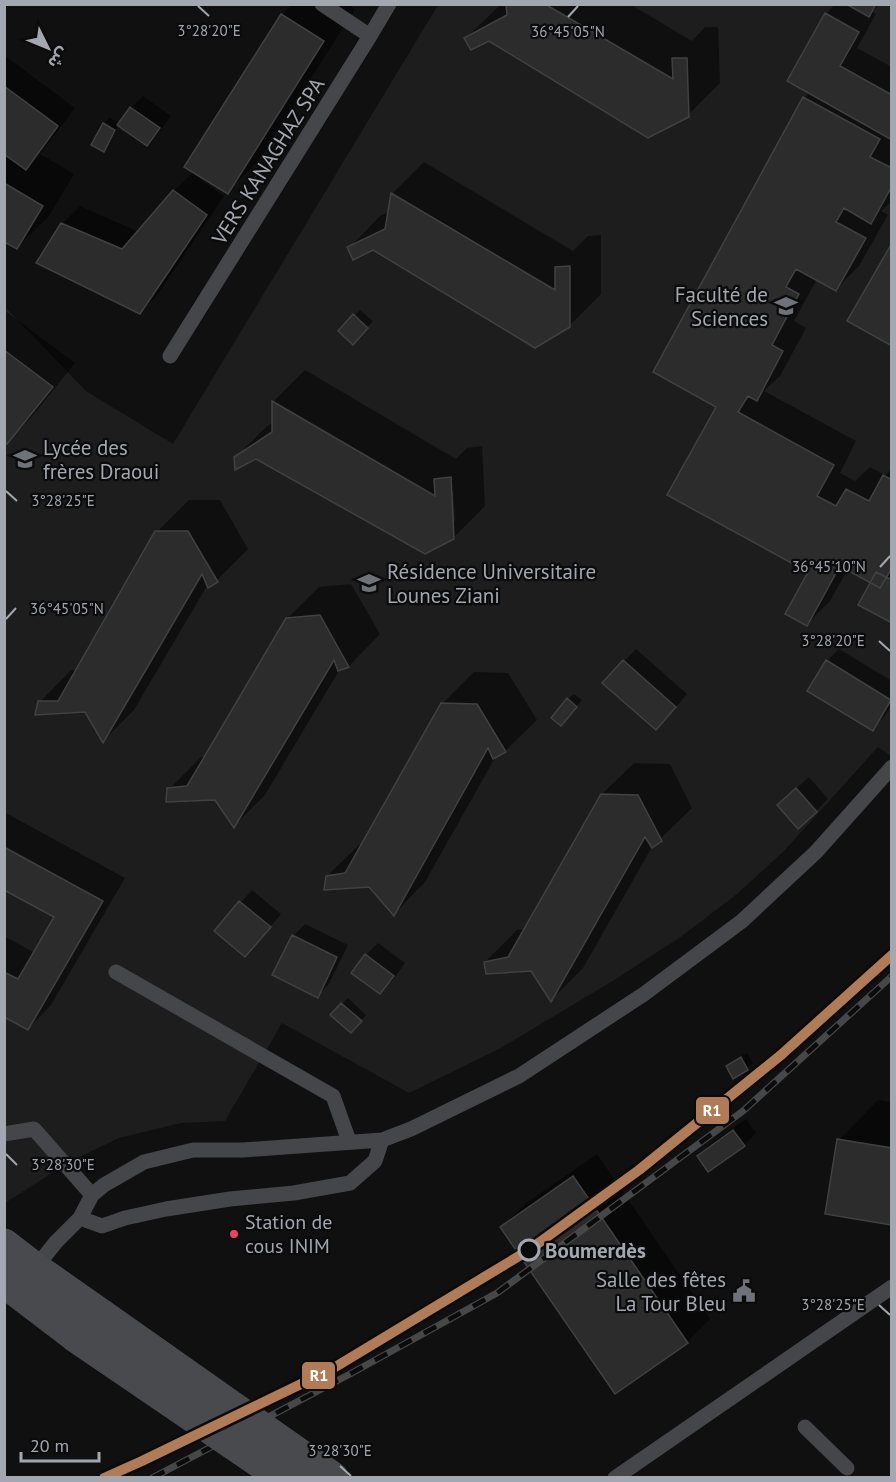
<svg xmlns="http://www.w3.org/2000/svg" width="896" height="1482" viewBox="0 0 896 1482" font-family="'PT Sans','Noto Sans Arabic',sans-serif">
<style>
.built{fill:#1d1d1e}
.shadow{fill:#0007;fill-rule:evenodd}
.building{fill:#2c2c2d;stroke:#404143;stroke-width:1.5}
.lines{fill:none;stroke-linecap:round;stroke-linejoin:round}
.service{stroke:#444649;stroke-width:15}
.secondary{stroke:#484a4d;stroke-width:33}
.rail-casing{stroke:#464749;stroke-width:7}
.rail{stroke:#0b0b0b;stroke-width:4.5;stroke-dasharray:14;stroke-linecap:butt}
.secondary-bridge{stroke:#484a4d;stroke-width:33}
.rail-1-casing{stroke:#0b0b0b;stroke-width:15}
.rail-1{stroke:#b07c57;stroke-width:10}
.ticks{fill:none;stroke:#a2a7b0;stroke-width:2}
.bus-dot{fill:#f24062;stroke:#0b0b0b;stroke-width:2}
.stop-dot{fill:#0b0b0b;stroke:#a2a7b0;stroke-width:3}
.labels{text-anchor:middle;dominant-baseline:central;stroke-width:4.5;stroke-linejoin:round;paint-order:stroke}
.bus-label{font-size:20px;fill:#a2a7b0;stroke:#0b0b0b;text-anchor:start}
.street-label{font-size:21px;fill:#a2a7b0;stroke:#0b0b0b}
.poi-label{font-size:21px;fill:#a2a7b0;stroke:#0b0b0b;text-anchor:end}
.stop-label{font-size:21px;font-weight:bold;fill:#a2a7b0;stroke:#0b0b0b;text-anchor:start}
.ticks-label{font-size:15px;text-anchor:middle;fill:#a2a7b0;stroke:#0b0b0b;stroke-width:4.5;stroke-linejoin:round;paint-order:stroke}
.line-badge{stroke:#0b0b0b;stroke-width:2}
.badge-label{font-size:16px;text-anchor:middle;font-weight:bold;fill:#fff}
</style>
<rect width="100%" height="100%" fill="#101010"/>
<path class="built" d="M438,5H891V756L878,747L784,851L737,894L682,936L616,979L501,1048L409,1093L282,1023L225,1121L181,1123L119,1138L71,1161L5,1203V307L86,391L173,444Z"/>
<path class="shadow" d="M292,4H347L355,9L259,160L227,192L282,15Z
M502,4H630L692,41L705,27H718L720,83L688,115L489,39L466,38L498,7Z
M835,4H879L872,12L876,14L857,48L892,67V201L881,211L888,215L859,266L836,289L817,279L794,321L806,328L780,376L764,391L856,441L840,473L855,481L870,467L885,475L892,469V621L872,582L848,569L830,601L807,624L810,571L718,406L804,98L810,92L826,14Z
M4,55L75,108L40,154L74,174L49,216L17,247L4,240Z
M143,96L171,116L159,132L147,144L119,124L109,144L103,150L104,124L109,118L120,123L131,108Z
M424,162L573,251L588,236L601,235V294L569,326L373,249L349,248L380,216L389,212L392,194Z
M192,173L224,196L158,294L140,312L62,224L80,206L139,232L174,191Z
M4,310L75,363L30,419L7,442L4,441Z
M360,310L373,321L358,337L340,331Z
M305,370L456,459L467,448L482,446L485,506L453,538L256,458H235L267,426L274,422V401ZM450,491H453L455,521H452Z
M189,500H220L248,549L217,580L208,584L134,710L103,741L86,710L40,702L71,670H78L157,532Z
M351,584L380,634L349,666L340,669L265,795L234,826L216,798L169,789L201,757H206L287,619L319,587Z
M636,649L687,694L668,716L624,661Z
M839,649L892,681V705L884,717L872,729L827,661Z
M474,672L508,673L537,720L505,751L496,756L425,882L394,914L370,886L327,876L359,845L363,844L442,704Z
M574,694L582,700L567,718L568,699Z
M634,763L670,764L692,808L652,847L583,968L552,999L532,970L485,962L517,930L525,929L602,794Z
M809,777L828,799L816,811L791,793Z
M4,812L125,878L51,1005L28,1029L4,1016V936L35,953L56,917L4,889Z
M252,890L281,914L257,943L216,931Z
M305,924L348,945L329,984L317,996L293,936Z
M378,943L405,963L392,981L380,992L366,955Z
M348,998L366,1015L357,1026L332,1015Z
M747,1053L753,1063L747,1068L733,1077L728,1067L733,1061Z
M878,1100L892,1102V1223L839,1140Z
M746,1119L756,1133L744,1145L699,1156L710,1144Z
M597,1154L710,1319L687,1342L502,1227L525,1204Z"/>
<path class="building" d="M506,4H545L673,79L672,58H687L689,117L648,138L489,41L471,50L464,38L507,15Z
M846,4H876L869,17Z
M825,13L859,32L840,66L892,95V140L787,81Z
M281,14L324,41L228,194L184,167Z
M4,86L58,126L26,170L4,154Z
M803,97L880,139L870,157L892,168V186L871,224L844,208L836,222L866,238L836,291L796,269L786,287L799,294L772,345L783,351L757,401L748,396L738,412L834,465L817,496L836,506L846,489L869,501L883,475L892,480V568L880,588L840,566L807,626L785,614L808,572L667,495L716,407L653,372Z
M130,107L160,128L147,146L117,125Z
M103,123L115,130L104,152L91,145Z
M4,183L43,206L17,249L4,242Z
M173,190L207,215L140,314L36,263L61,223L122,249Z
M391,193L555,290V267L570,266V327L535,348L373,250L353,260L347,247L385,229Z
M892,243V346L847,321Z
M353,314L368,328L353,345L338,331Z
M4,350L53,387L7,444L4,442Z
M272,401L435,496L434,479L451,477L454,539L425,554L256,459L235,470L234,457L272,432Z
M155,531H188L218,582L208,588L202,574L103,743L85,712L35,715L38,701H58Z
M876,572L892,580V623L858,605Z
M320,615L349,667L338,671L334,660L234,828L215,800L166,802L167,788L187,786L286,618Z
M623,660L676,707L656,730L602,683Z
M826,660L891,700L873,731L807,691Z
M567,698L577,707L561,726L551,718Z
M441,703L477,704L506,752L493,759L488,748L394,916L369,887L324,890L326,876L345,873Z
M796,788L817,812L798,829L777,805Z
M601,794L638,795L662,841L652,848L645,837L551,1002L531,971L486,974L484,962L508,957Z
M4,847L103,901L28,1030L4,1017V972L18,979L54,917L4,890Z
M239,901L271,927L245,957L214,931Z
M292,935L337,957L318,998L272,975Z
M365,954L394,976L380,994L351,973Z
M341,1003L362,1021L351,1033L330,1015Z
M741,1057L748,1070L733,1079L726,1066Z
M733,1130L745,1146L708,1172L697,1156Z
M837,1139L892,1148V1225L825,1214Z
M573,1176L688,1343L615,1394L500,1227Z"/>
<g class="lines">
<path class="service" d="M370,36L389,4
M170,356L370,36L322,4
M116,972L333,1096L349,1141
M4,1134L34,1129L92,1195
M80,1218L102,1226L125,1218L166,1209L230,1199L294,1193L350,1183L375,1161L382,1140
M32,1272L56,1242L80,1218L92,1195L104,1185L144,1162L193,1150H243L382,1140L411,1129L519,1076L644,994L742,921L816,852L892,767
M805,1427L847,1468
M615,1478L892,1287"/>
<path class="secondary" d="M4,1245L35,1269L102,1316
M4,1281L76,1336"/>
<g class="rail-casing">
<path id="rail" d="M152,1478L350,1374L497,1293L743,1111L892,976"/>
</g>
<use href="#rail" class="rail"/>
<path class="secondary-bridge" d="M102,1316L332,1478
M76,1336L284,1478"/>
<g class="rail-1-casing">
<path id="rail-1" d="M104,1478L142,1461L332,1369L529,1250L639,1170L781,1055L892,955"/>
</g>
<use href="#rail-1" class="rail-1"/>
</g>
<path class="ticks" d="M198,6L209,16M568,17L578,6M6,491L17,501M880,567L890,556M6,619L16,608M879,641L890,651M6,1154L17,1165M879,1305L890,1315M340,1466L351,1476"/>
<defs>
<g id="university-bare" transform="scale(1.8)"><path d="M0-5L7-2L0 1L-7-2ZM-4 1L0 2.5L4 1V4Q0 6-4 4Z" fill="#6f7278" stroke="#0b0b0b" stroke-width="2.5" paint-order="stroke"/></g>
<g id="school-bare" transform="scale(1.8)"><path d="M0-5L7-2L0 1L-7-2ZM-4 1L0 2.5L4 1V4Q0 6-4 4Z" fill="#6f7278" stroke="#0b0b0b" stroke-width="2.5" paint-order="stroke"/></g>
<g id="civic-bare" transform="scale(1.8)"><path d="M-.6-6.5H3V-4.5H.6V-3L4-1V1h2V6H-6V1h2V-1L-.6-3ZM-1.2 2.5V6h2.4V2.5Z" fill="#6f7278" stroke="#0b0b0b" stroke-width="2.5" paint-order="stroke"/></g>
</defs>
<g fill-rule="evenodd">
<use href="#university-bare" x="786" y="306"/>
<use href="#school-bare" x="25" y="459"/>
<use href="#university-bare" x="369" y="583"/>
<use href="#civic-bare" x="744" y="1291"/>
</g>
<circle class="bus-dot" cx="234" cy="1234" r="5"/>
<circle class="stop-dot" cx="529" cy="1250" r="10"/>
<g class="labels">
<g class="bus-label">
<text x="245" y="1222">Station de<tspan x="245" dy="24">cous INIM</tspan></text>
</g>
<g class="street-label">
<text transform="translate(268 161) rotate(-58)">VERS KANAGHAZ SPA</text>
</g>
<g class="poi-label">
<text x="768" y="294">Faculté de<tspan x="768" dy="24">Sciences</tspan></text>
<text x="43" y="447" text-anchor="start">Lycée des<tspan x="43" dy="24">frères Draoui</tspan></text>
<text x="387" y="571" text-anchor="start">Résidence Universitaire<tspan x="387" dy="24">Lounes Ziani</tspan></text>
<text x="726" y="1279">Salle des fêtes<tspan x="726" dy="24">La Tour Bleu</tspan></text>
</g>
<g class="stop-label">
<text x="545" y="1250">Boumerdès</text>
</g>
</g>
<g class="ticks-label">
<text x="209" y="36">3°28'20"E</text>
<text x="568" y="37">36°45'05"N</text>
<text x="63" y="506">3°28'25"E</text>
<text x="829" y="572">36°45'10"N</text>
<text x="67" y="614">36°45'05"N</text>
<text x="833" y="646">3°28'20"E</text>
<text x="63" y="1170">3°28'30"E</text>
<text x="833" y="1310">3°28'25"E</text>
<text x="340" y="1456">3°28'30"E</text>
</g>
<g class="line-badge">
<rect x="695" y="1096" width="35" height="29" rx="6" fill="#b07c57"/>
<rect x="301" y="1361" width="35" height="29" rx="6" fill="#b07c57"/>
</g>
<g class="badge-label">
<text x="712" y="1116">R1</text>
<text x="319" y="1381">R1</text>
</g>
<rect width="896" height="1482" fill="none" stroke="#a2a7b0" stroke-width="12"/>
<g transform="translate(48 48) rotate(133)" stroke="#0b0b0b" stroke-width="4.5" paint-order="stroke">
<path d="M0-4.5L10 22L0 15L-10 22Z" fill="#a2a7b0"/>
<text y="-9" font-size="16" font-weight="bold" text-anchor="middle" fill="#a2a7b0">ش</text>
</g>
<path d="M21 1452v9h78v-9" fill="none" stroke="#a2a7b0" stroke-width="3"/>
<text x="30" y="1452" font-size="18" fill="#a2a7b0" stroke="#0b0b0b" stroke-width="4.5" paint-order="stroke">20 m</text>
</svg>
